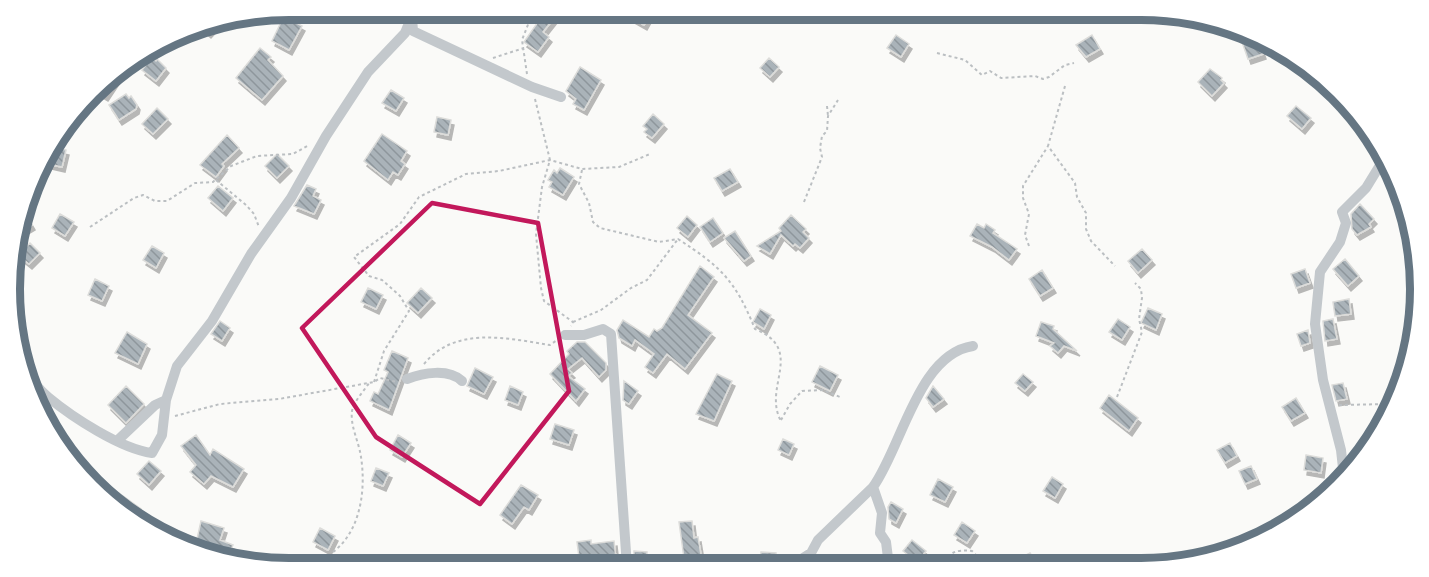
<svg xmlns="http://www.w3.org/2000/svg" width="1429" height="577" viewBox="0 0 1429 577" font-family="'IBM Plex Sans',sans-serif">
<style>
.building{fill:url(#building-back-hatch);stroke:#dcdcda;stroke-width:1.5;filter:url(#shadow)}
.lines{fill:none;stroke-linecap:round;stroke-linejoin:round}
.path{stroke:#bbbfc2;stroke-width:2;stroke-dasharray:3 3;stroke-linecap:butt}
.street{stroke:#c3c8cc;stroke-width:10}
.marked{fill:none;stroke:#c2185b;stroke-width:4.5;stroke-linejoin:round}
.rim{fill:none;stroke:#657683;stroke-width:8}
</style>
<defs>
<pattern id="building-back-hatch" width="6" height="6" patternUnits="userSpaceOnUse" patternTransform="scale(1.5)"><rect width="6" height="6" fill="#aab3b9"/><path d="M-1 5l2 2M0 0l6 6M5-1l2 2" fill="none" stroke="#8e969c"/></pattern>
<filter id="shadow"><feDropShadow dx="3" dy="5" stdDeviation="0" flood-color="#0004"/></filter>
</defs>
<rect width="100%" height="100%" fill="#fafaf8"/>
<path class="building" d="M543,9L554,18L543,32L549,37L538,52L524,42L538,22L535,20Z
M632,9H653L644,25L628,16Z
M284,16L302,26L289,50L272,41Z
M220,20L208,33L198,24Z
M896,35L909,44L901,57L887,48Z
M1092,35L1100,49L1086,57L1076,45Z
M1251,36L1258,40L1263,54L1248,59L1241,39Z
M260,48L271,57L268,60L283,76L262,100L236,78Z
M151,58L156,61L157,59L166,68L156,81L142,70Z
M769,58L779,67L770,77L760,68Z
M580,67L601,80L584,110L573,104L576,99L566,91Z
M1210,69L1222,78L1221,80L1224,83L1212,96L1198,82Z
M111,74L117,78L105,96L95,90Z
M391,90L404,98L396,111L382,103Z
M126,94L129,98L131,96L137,105L136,109L119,120L109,105Z
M1296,106L1311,118L1302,129L1287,116Z
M157,108L168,119L153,134L142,124Z
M653,114L664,124L652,138L644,132L647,129L643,126Z
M437,117L451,120L448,135L434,132Z
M382,134L407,151L401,161L405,164L398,175L393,172L388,180L364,161Z
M227,135L239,148L222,164L224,166L216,177L200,165Z
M49,146L66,150L62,167L44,163Z
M277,154L289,166L277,178L265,166Z
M560,168L574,177L563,195L549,187L552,182L548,180L554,170L557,173Z
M730,169L738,182L722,191L714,178Z
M307,185L316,189L313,196L321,200L314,214L294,206Z
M218,186L233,198L223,211L208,198Z
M1360,204L1374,219L1369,224L1371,227L1357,235L1352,229L1351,214Z
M25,213L32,225L17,234L21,223Z
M60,214L74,222L65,236L52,228Z
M791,215L806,229L803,232L809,238L800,248L795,244L793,246L781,235L770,254L757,246L781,231L779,228Z
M687,216L697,225L688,237L677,228Z
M713,218L723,233L710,242L700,227Z
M977,224L984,228L986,224L995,230L993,233L1017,249L1009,260L992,247L970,236Z
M735,231L751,256L744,261L724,238Z
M30,243L40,253L29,264L18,255Z
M152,246L164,253L156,268L143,260Z
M1142,249L1152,260L1138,273L1128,261Z
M1345,259L1359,276L1348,286L1333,269Z
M700,266L714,277L688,315L712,333L685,369L667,354L653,373L645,367L654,354L635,340L632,346L619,338L617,330L623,320L649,337L654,329L657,331L662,328Z
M1305,269L1310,283L1296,288L1291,274Z
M1042,270L1053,288L1040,296L1029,279Z
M95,279L109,286L102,301L88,295Z
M368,288L383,295L376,309L361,302Z
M421,288L432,298L418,313L407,303Z
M1349,299L1351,314L1335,316L1333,302Z
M1148,308L1162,314L1156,330L1141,323Z
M760,309L771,315L764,329L753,322Z
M1118,319L1130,327L1122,340L1109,332Z
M1333,319L1337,339L1325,341L1323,321Z
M220,321L230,328L222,341L211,334Z
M1041,322L1054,326L1053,329L1077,351L1064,346L1058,353L1050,346L1054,343L1036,336Z
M1308,330L1310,343L1301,346L1297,334Z
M127,332L147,344L138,364L115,353Z
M577,342H585L606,363V370L599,377L582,358L568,369L572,373L568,376L585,389L576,401L550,374L569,354L567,351Z
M392,351L408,358L389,410L370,401L374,392L378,394L388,372L384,370Z
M820,366L838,375L830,391L812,382Z
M475,368L493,377L484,394L467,386Z
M717,374L732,381L714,421L696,414Z
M1023,374L1033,382L1025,391L1015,383Z
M624,381L638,391L629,404L623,400Z
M1343,383L1347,399L1336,401L1332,385Z
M126,386L144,404L126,423L108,405Z
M510,386L523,392L518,405L505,400Z
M933,386L944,399L933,407L926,398Z
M1109,395L1138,418L1129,431L1100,408Z
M1296,398L1305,413L1291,421L1282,407Z
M555,424L574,430L569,445L550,439Z
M196,435L210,455L213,449L244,469L233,487L211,476L204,484L190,472L196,465L181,446Z
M398,435L411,443L402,457L390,450Z
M783,439L794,444L789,455L778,450Z
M1230,443L1237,456L1225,463L1217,450Z
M1306,455L1323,458L1321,473L1304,470Z
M149,461L161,471L149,485L137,474Z
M1251,466L1257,479L1245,484L1239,471Z
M376,468L389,473L383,486L371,481Z
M1052,477L1063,484L1055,498L1043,491Z
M938,479L953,487L945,502L930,495Z
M521,485L538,495L529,510L524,507L512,524L500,515Z
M119,493L141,509L134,518L114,505L113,501Z
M891,502L903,509L896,523L889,519L888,507Z
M201,521L224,528L220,540L233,545L228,557L219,554L221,550L197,539Z
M692,521L694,538L698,537L701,555L684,558L679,522Z
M962,522L975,531L967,543L954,535Z
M320,528L335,536L328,550L313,542Z
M591,540V544L614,541L616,559L589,562L579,557L577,542Z
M912,540L926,551L917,562L903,551Z
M634,551L647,552L646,565L634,564Z
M761,552L776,553L775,567H760Z
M1030,553L1036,562L1028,566L1022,557Z"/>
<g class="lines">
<path class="path" d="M937,53L965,60L982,75L990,71L1001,78L1035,76L1043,79L1049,77L1065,65L1074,63
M493,58L524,48
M527,74L522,40L529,22L530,9
M1065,86L1048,146L1075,183L1077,197L1086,213V229L1091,241L1115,266
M535,99L550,160L542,187L536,234L541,288L544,301L573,322L571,326
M827,106L828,116
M582,170L579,184L589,203L593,222L600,228L659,242L678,239C721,267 735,280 755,329C806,350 762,387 781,421
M216,180L246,205L254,214L259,227
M804,202L822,157L820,148L822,136L827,131L828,116L838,100
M90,227L134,198L143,195L155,201H167L195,183L213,182L231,166L257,156L293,154L309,145
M1029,246L1025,235L1029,214L1023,198V186L1048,146
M573,322L601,310L631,288L647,280L678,239
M424,364C455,326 506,338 550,345L557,340
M374,382L384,351L409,311L400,296L382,280L369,276L354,257L400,224L419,197L466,174L499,171L550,160L582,169L619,167L650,154
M1117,397L1142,332L1139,319L1142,298L1141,289L1135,283
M1339,405L1390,404L1395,399
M175,416L220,404L279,399L374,382L380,378L397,382
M781,420L790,404L802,391L823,390L840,397
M333,552C361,531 366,489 361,457C359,442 350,426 352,411C354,401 364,391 369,383
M940,566C950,553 954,549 972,551L987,566"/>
<path class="street" d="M412,18L413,31L532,87L561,97
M565,335H584L603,329L611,334L627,567
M26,373C33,381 40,391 48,397C72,417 121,449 152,453L162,435L166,400L177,366L212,321L251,254L291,198L326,136L368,72L405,33L412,16
M407,379C423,373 448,368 462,381
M118,440L155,405L166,400
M1344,477L1341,450L1323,380L1315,324L1320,272L1340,242L1346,223L1342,212L1366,188L1385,157
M889,566L886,542L880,533L882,513L873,487C902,447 918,354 973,346
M789,567L811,553L818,540L873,487
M462,568L566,559L584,567"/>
</g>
<path class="marked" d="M432,203L538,223L569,391L480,504L376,437L302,328Z"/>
<path d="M0 0H1429V577H0ZM289 20H1141A269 269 0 0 1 1410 289V289A269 269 0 0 1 1141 558H289A269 269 0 0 1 20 289V289A269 269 0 0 1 289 20Z" fill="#fff" fill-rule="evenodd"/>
<path class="rim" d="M289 20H1141A269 269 0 0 1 1410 289V289A269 269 0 0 1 1141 558H289A269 269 0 0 1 20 289V289A269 269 0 0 1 289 20Z"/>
</svg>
